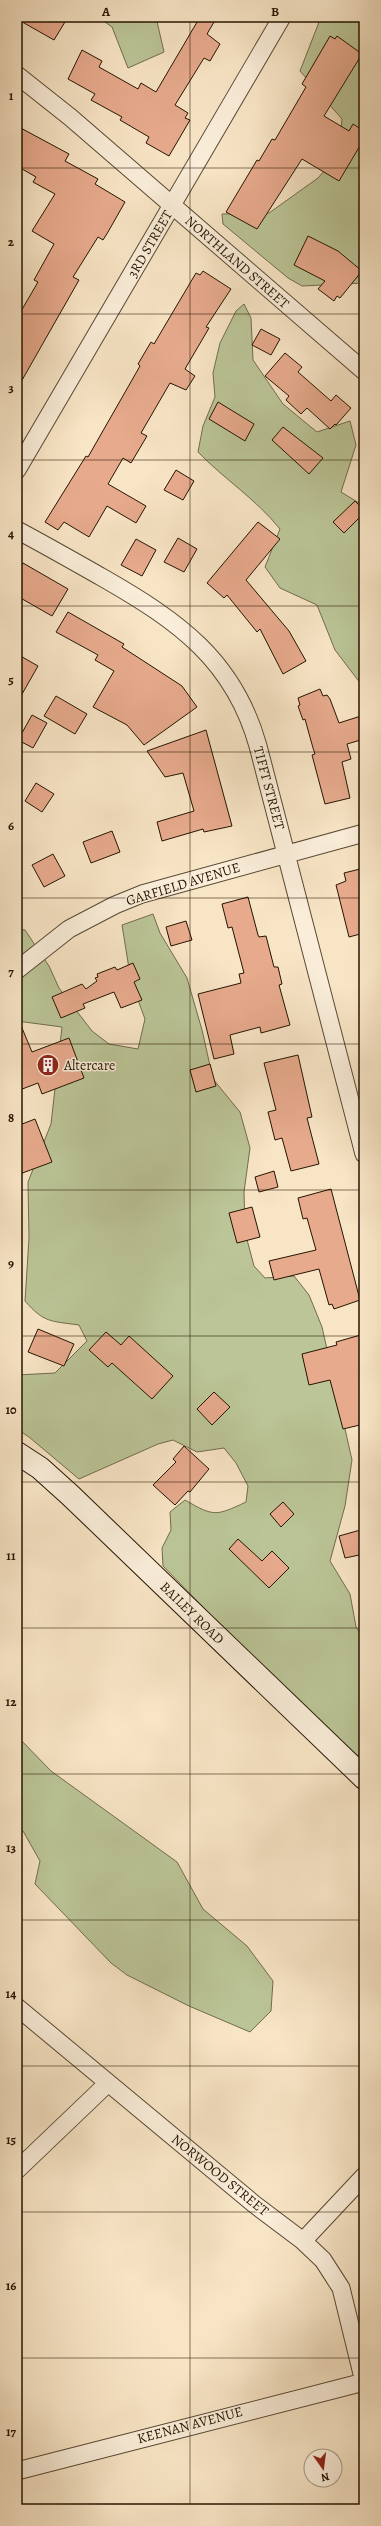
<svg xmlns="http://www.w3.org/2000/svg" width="381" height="2526" viewBox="0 0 381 2526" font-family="Alegreya,serif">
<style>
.green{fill:#bbc597;stroke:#706c4c}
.building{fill:#e7aa8d;stroke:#241400}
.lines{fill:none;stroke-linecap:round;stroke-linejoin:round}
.street-casing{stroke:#594832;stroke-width:19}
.secondary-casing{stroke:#241400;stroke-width:24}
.street{stroke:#faeeda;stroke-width:17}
.secondary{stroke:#faeeda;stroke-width:22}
.grid{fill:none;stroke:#241400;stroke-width:1;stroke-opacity:0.55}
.labels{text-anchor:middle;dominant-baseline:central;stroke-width:3;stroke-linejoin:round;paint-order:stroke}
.street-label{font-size:14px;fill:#241400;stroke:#faeeda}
.poi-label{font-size:14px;fill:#241400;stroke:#faeeda;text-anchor:start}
.neatline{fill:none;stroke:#241400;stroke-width:1.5}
.grid-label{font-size:13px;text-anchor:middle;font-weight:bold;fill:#241400}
</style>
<rect width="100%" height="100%" fill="#f8e5c6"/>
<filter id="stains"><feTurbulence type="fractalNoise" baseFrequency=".005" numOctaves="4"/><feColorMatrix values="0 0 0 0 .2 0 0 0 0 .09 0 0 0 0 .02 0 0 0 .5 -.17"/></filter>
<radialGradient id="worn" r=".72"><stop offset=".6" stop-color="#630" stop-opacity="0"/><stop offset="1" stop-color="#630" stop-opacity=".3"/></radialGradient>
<path class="green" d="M98,17H156L164,52L128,68L112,27Z
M321,17H364V283L302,286L288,278L223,224L222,214L269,213L318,178L338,155L342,119L300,71Z
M244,304L251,318L253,360L283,404L317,432L350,421L356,445L341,492L364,506V688L335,650L317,605L280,588L265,567L280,529C256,499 224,479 198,452L203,426L215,397L213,373L220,343L236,311Z
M153,914L160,933L187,978L202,1030L213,1079L240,1112L250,1148L244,1192L245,1232L254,1266L265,1278L294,1276L309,1295L322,1327L352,1460L345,1506L330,1561L350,1594L356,1627L364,1639V1758L342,1749L163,1566L162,1548L171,1530L170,1512L185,1500C214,1517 216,1516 246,1502L248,1486L236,1463L224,1448L197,1452L173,1440L158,1444L79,1479L29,1437L17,1429V1375L55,1373L87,1341L79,1325C51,1321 44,1323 25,1301L29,1238L28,1182L51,1124L62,1027L17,1021V929L25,930L49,966L59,988L92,1031L109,1044L138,1049L145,1019L131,981L122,925Z
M17,1736L51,1771L177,1862L203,1909L247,1946L273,1981L271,2011L250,2032L189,2006L127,1975L111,1963L35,1884L40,1861L23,1831H17Z"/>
<path class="building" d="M17,17H68L54,40L17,19Z
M200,17H217L207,34L220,44L210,61L204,58L175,105L188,113L185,118L190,120L169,156L146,143L149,137L120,120L122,117L91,100L95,94L68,79L82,50L102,61L99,67L138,89L141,83L156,92Z
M330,36L335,39L337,36L362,54L324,116L349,131L353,124L364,131V139L339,181L302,159L257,229L226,212L257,160L259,161L272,139L275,140L306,87L302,84Z
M17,126L69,154L65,161L98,179L95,184L125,202L108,232L103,240L98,237L73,277L79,280L17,389V318L38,282L34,280L54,244L32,231L55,194L33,182L36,177L17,166Z
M308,236L338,251L362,271L340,298L337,296L334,301L318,289L325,281L294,265Z
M203,271L231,289L206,327L209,328L185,369L195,376L186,390L170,383L141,433L147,436L131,463L123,458L108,484L146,506L136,523L107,506L89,537L64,522L58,530L45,522L86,456L88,457L140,366L138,364L151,342L154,344L196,273L200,275Z
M261,329L280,339L271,355L252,345Z
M285,353L302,367L298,372L331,401L336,395L351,408L336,425L335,424L330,429L307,408L301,414L286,400L289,396L265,376Z
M218,402L254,424L245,441L209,419Z
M283,427L323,458L309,474L272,440Z
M176,470L194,481L183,500L164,490Z
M355,501L364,510V513L344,533L333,522Z
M258,522L280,539L246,580L289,631L306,661L283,674L260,629L257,632L227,595L224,598L207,583Z
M178,538L197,549L184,572L164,562Z
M136,539L156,550L142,576L121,565Z
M23,563L68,589L52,616L17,596V572Z
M68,612L124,644L122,647L182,686L197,707L144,745L127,725L93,707L114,671L95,660L98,655L56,632Z
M17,654L38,666L17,703Z
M320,689L323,696L327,695L330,699L339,723L364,715V739L347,744L351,759L342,762L350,798L325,804L312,755L315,754L313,748L305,719L303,720L298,706L300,705L298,698Z
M56,696L87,714L75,734L44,716Z
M32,715L47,723L33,748L18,740Z
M206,730L232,826L204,832L203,829L162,841L157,822L194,811L183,773L165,777L147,751Z
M36,783L54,794L42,812L25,801Z
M112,831L120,852L91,863L83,842Z
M53,854L65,876L44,887L32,865Z
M364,868V933L349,937L336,885L346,881L344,873Z
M248,897L258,935L259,937L266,936L274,967H278L282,984L279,985L290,1025L261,1033L260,1027L230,1035L234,1054L214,1059L198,994L241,983L239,974L244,973L232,927L228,928L222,904Z
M186,921L192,940L171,946L166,927Z
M133,963L140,979L134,982L142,1000L121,1008L114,992L83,1004L85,1008L61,1018L52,997L82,984L86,989L97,981L95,978L98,977L97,974L115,967L117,970Z
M17,1016L32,1052L69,1038L84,1078L42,1094L38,1083L17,1091Z
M298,1055L312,1117L307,1118L319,1164L291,1171L282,1138L275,1140L268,1112L276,1110L264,1063Z
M210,1064L216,1086L196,1092L190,1070Z
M35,1119L52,1162L17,1175V1126Z
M274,1171L278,1187L259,1192L255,1177Z
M331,1189L360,1300L334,1309L332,1304L329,1305L319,1269L274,1280L269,1261L316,1250L307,1218L303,1219L298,1198Z
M252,1207L260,1237L237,1243L229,1213Z
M38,1329L74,1344L64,1366L28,1352Z
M106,1332L121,1345L129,1336L173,1376L152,1399L112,1363L108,1367L89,1350Z
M364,1334V1424L343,1429L330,1380L309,1385L302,1354L337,1345L336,1342Z
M214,1392L230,1407L212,1425L197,1409Z
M184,1446L209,1469L190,1492L188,1491L175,1505L153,1485L176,1462L173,1459Z
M283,1502L294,1514L281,1527L270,1514Z
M364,1529V1554L345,1558L339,1536Z
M238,1539L262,1561L272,1551L289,1568L269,1588L229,1549Z"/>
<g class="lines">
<g class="street-casing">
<path id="street" d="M17,75L70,117L364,371
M17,470L282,17
M17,530C47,546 75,562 105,579C178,621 234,660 258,746L364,1154
M17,970L69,929L115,905L142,894L364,833
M17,2007L254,2204L303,2241L323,2260L341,2288L364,2382
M17,2170L108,2083
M303,2241L364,2176
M17,2471L364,2382"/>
</g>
<g class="secondary-casing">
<path id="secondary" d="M17,1453L40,1468L70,1495L364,1778"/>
</g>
<use href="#street" class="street"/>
<use href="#secondary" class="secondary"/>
</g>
<path class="grid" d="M190,17V2509M17,168H364M17,314H364M17,460H364M17,606H364M17,752H364M17,898H364M17,1044H364M17,1190H364M17,1336H364M17,1482H364M17,1628H364M17,1774H364M17,1920H364M17,2066H364M17,2212H364M17,2358H364"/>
<defs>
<g id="building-disc" transform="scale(1.15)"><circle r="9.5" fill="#8f2418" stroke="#faeeda"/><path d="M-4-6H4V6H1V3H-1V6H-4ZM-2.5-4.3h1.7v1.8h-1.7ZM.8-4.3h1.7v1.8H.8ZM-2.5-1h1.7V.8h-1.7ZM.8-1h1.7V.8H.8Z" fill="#fff"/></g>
</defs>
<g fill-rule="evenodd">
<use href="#building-disc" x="48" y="1065"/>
</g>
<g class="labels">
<g class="street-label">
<text transform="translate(150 244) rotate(-60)">3RD STREET</text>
<text transform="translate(237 262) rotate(41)">NORTHLAND STREET</text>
<text transform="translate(269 788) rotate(75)">TIFFT STREET</text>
<text transform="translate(183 884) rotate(-17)">GARFIELD AVENUE</text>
<text transform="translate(192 1613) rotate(44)">BAILEY ROAD</text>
<text transform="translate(220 2175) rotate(39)">NORWOOD STREET</text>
<text transform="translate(190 2425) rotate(-15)">KEENAN AVENUE</text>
</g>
<g class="poi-label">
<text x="64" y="1065">Altercare</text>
</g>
</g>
<rect width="381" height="2526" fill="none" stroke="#f8e5c6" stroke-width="44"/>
<g transform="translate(323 2468) rotate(166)"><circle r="19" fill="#faeeda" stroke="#a49783"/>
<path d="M0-3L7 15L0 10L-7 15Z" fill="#8f2418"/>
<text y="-6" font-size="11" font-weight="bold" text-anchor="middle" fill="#241400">N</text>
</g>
<rect x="22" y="22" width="337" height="2482" class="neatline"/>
<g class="grid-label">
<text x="106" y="16">A</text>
<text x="275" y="16">B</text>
<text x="11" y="100">1</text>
<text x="11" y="246">2</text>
<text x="11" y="392">3</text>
<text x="11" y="538">4</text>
<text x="11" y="684">5</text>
<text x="11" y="830">6</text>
<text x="11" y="976">7</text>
<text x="11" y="1122">8</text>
<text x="11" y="1268">9</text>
<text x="11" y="1414">10</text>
<text x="11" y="1560">11</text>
<text x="11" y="1706">12</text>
<text x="11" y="1852">13</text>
<text x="11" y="1998">14</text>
<text x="11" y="2144">15</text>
<text x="11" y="2290">16</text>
<text x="11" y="2436">17</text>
</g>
<rect width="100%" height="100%" filter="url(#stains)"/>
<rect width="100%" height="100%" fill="url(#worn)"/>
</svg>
